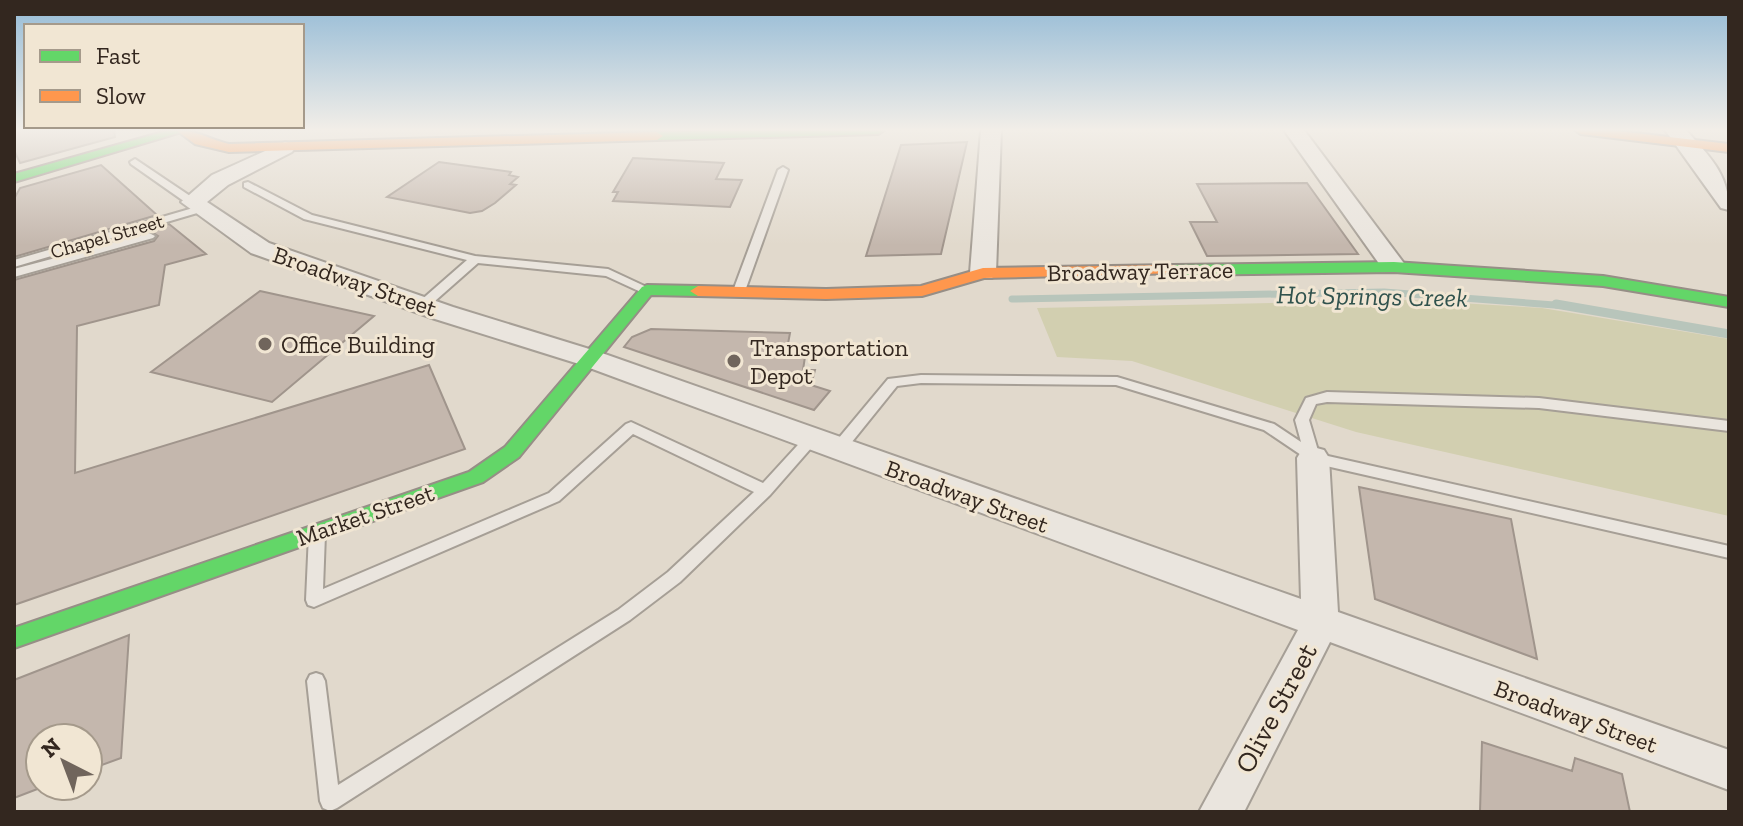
<svg xmlns="http://www.w3.org/2000/svg" width="1743" height="826" viewBox="0 0 1743 826" font-family="'Zilla Slab',serif">
<style>
.green{fill:#d2cfb0}
.lines{fill:none;stroke-linecap:round;stroke-linejoin:round}
.stream-far1{stroke:#b8c5bb;stroke-width:7}
.stream{stroke:#b8c5bb;stroke-width:9}
.building{fill:#c4b7ad;stroke:#a0958c;stroke-width:2}
.lane-casing{stroke:#a69f96;stroke-width:4}
.street-casing{stroke:#a69f96;stroke-width:4}
.fast-casing{stroke:#968e86;stroke-width:4}
.slow-casing{stroke:#968e86;stroke-width:4}
.lane{fill:#eae5de;fill-rule:evenodd}
.street{fill:#eae5de;fill-rule:evenodd}
.fast{fill:#63d668;fill-rule:evenodd}
.slow{fill:#ff974d;fill-rule:evenodd}
.poi-dot{fill:#70655c;stroke:#f1e6d3;stroke-width:3}
.labels{text-anchor:middle;dominant-baseline:central;stroke-width:6;stroke-linejoin:round;paint-order:stroke}
.far-street-label{font-size:20px;fill:#33271f;stroke:#f1e6d3}
.street-label{font-size:24px;fill:#33271f;stroke:#f1e6d3}
.poi-label{font-size:24px;fill:#33271f;stroke:#f1e6d3;text-anchor:start}
.water-label{font-size:26px;font-style:italic;fill:#30524d;stroke:#f1e6d3}
.near-street-label{font-size:28px;fill:#33271f;stroke:#f1e6d3}
</style>
<rect width="100%" height="100%" fill="#e1d9cc"/>
<path class="green" d="M1411,300L1542,308L1729,339V516L1356,432L1132,361L1057,357L1037,308Z"/>
<g class="lines">
<path class="stream-far1" d="M1012,299L1384,292L1568,306"/>
<path class="stream" d="M1556,304L1729,334"/>
</g>
<path class="building" d="M14,130H114L115,137L20,163L14,150Z
M967,142L941,254L866,256L901,145Z
M633,158L724,163L716,179L742,180L730,207L613,201L618,192H613Z
M439,162L511,172L509,175L518,177L510,184L516,185L495,203L482,211L470,213L387,197Z
M101,165L157,215L14,257V199L20,188Z
M1307,183L1358,254L1207,256L1190,222H1217L1197,184Z
M169,224L206,254L165,265L159,305L77,326L75,473L429,365L465,449L14,605V280L154,241L158,236L149,230Z
M260,291L374,316L272,402L151,372Z
M651,329L790,333L787,349L806,350L803,370H815L811,385L830,391L814,410L624,347L632,337Z
M1359,487L1511,519L1537,659L1375,599Z
M129,635L121,758L88,770V738H40V788L14,798V680Z
M1482,742L1572,771L1575,758L1622,774L1630,812H1480Z"/>
<g class="lines">
<g class="lane-casing">
<path id="lane" d="M135,159L196,200V204H188L131,164L130,162Z
M783,167L788,170L745,291L743,294H735L733,291L778,170Z
M248,182L312,215L475,256L608,269L653,290L651,293H643L606,276L478,263L427,308H419L417,305L419,302L467,260L304,219L244,187V183Z
M200,206L204,207V211L14,267V260Z
M149,233L155,236L153,238L14,277V269Z
M921,375L1117,377L1274,424L1301,442L1295,420L1306,398L1327,392L1539,398L1729,421V431L1539,408L1327,402L1316,404L1309,420L1319,454L1729,546V558L1313,463L1264,430L1116,385L921,383L897,386L843,453H833L831,449L833,445L888,379Z
M631,422L763,483L807,435L812,434L819,439L770,495L680,582L630,620L337,808L330,811L323,808L320,801L307,681L310,675L316,673L322,675L325,681L338,785L618,610L668,572L754,492L633,434L559,501L314,607L308,605L306,600L309,534L311,530L317,528L323,530L325,534L323,589L549,493L626,424Z"/>
</g>
<g class="street-casing">
<path id="street" d="M981,130H1001L996,273L992,278H974L970,273Z
M1284,130H1304L1403,262L1407,267L1403,272H1385Z
M1665,130H1686C1709,156 1729,174 1729,210L1721,208Z
M285,142L292,144L295,148L292,152L228,185L207,202L269,243L453,307L599,352L1301,599L1297,458L1302,450L1313,447L1324,450L1329,458L1338,612L1729,750V790L1330,642L1244,812H1199L1298,630L579,364L435,319L251,253L181,202L212,175Z"/>
</g>
<g class="fast-casing">
<path id="fast" d="M170,130H188L14,182V174Z
M754,130H884L878,134L657,140L651,136L657,132Z
M1394,262L1603,276L1729,297V307L1603,286L1394,272L1174,275L1166,270L1174,265Z
M647,285L698,286L706,291L698,296L651,295L519,457L483,482L14,648V628L469,472L505,447L642,287Z"/>
</g>
<g class="slow-casing">
<path id="slow" d="M176,130C194,129 211,140 229,144L657,132L663,136L657,140L229,152L195,144Z
M1575,130H1609L1729,144V152L1581,134Z
M1174,265L1182,270L1179,273L984,278L922,296L826,299L698,296L690,291L698,286L826,289L921,286L983,268Z"/>
</g>
<use href="#lane" class="lane"/>
<use href="#street" class="street"/>
<use href="#fast" class="fast"/>
<use href="#slow" class="slow"/>
</g>
<linearGradient id="sky" x2="0" y2="1"><stop stop-color="#95bbd6"/><stop offset="0.53" stop-color="#f2eee8"/><stop offset="1" stop-color="#f2eee8" stop-opacity="0"/></linearGradient>
<rect width="1743" height="245" fill="url(#sky)"/>
<g class="poi-dot">
<circle cx="265" cy="344" r="8"/>
<circle cx="734" cy="361" r="8"/>
</g>
<g class="labels">
<g class="far-street-label">
<text transform="translate(107 236) rotate(-16)">Chapel Street</text>
</g>
<g class="street-label">
<text transform="translate(1140 271) rotate(-1)">Broadway Terrace</text>
<text transform="translate(355 281) rotate(19)">Broadway Street</text>
<text transform="translate(967 496) rotate(20)">Broadway Street</text>
<text transform="translate(365 515) rotate(-19)">Market Street</text>
<text transform="translate(1576 716) rotate(20)">Broadway Street</text>
</g>
<g class="poi-label">
<text x="281" y="344">Office Building</text>
<text x="750" y="347">Transportation<tspan x="750" dy="28">Depot</tspan></text>
</g>
<g class="water-label">
<text transform="translate(1372 296) rotate(1)">Hot Springs Creek</text>
</g>
<g class="near-street-label">
<text transform="translate(1276 708) rotate(-62)">Olive Street</text>
</g>
</g>
<rect width="1743" height="826" fill="none" stroke="#33271f" stroke-width="32"/>
<rect x="24" y="24" width="280" height="104" fill="#f1e6d3" stroke="#a59a8b" stroke-width="2"/>
<rect x="40" y="50" width="40" height="12" fill="#63d668" stroke="#a59a8b" stroke-width="2"/>
<text x="96" y="64" font-size="24" fill="#33271f">Fast</text>
<rect x="40" y="90" width="40" height="12" fill="#ff974d" stroke="#a59a8b" stroke-width="2"/>
<text x="96" y="104" font-size="24" fill="#33271f">Slow</text>
<g transform="translate(64 762) rotate(318)"><circle r="38" fill="#f1e6d3" stroke="#a59a8b" stroke-width="2"/>
<path d="M0-6L14 30L0 20L-14 30Z" fill="#70655c"/>
<text y="-12" font-size="22" font-weight="bold" text-anchor="middle" fill="#33271f">N</text>
</g>
</svg>
